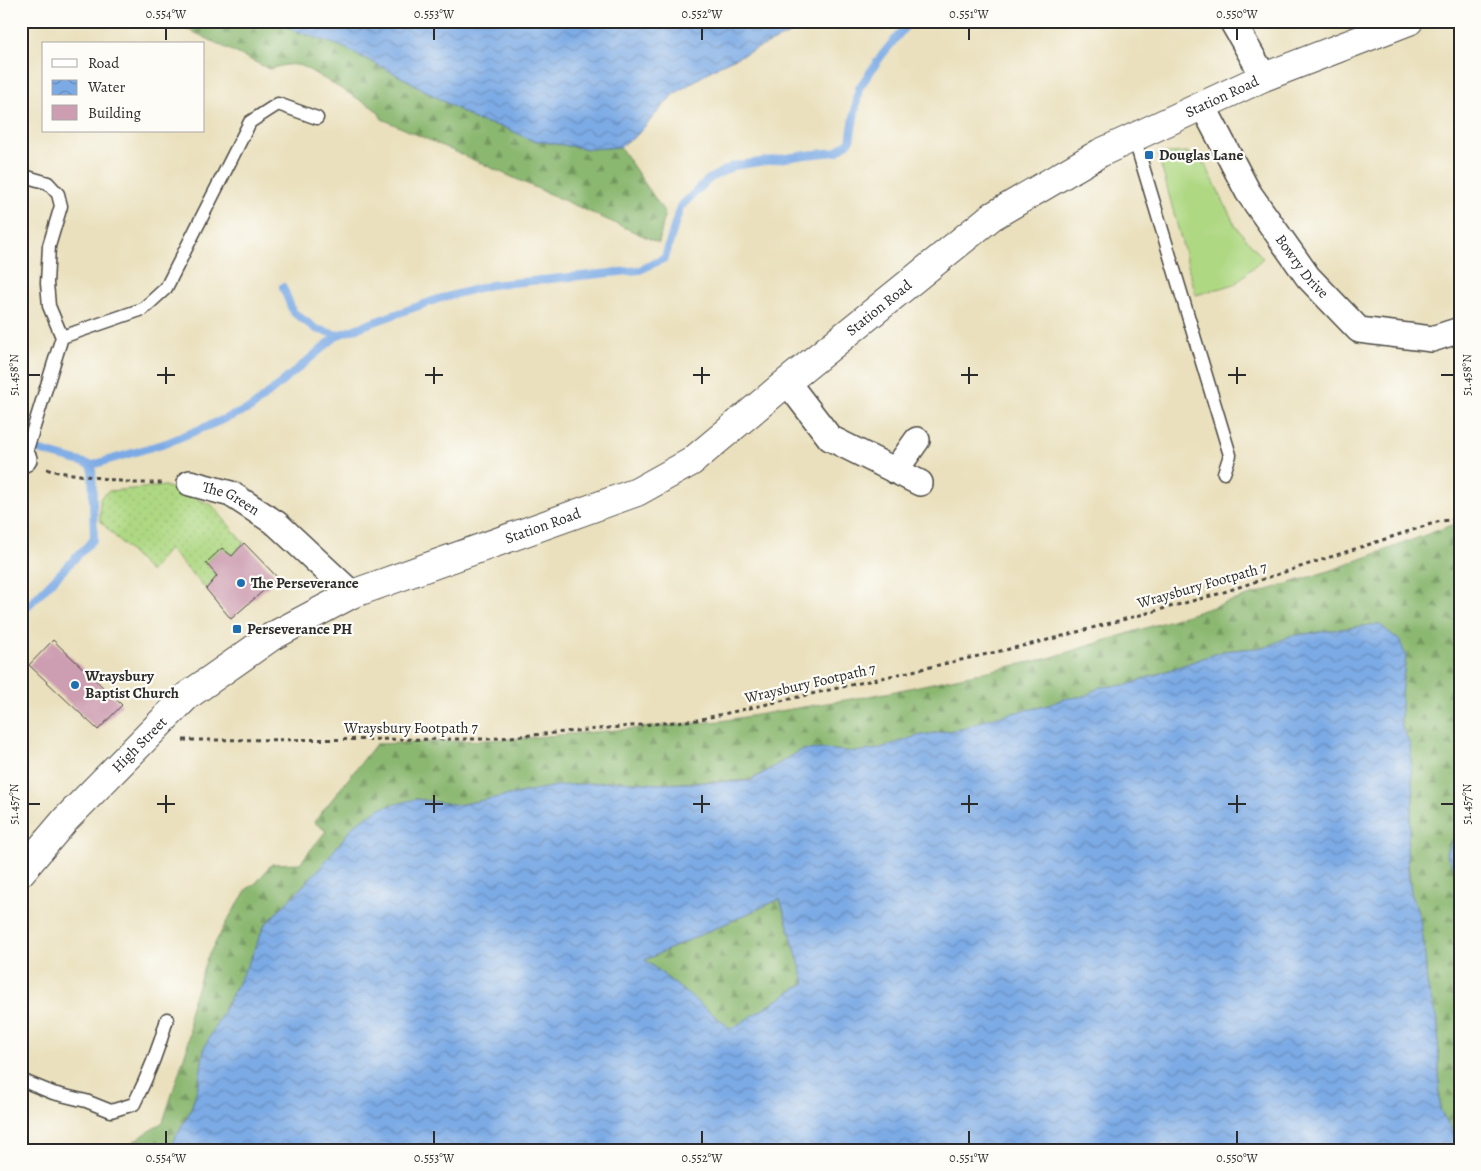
<svg xmlns="http://www.w3.org/2000/svg" width="1481" height="1171" viewBox="0 0 1481 1171" font-family="Alegreya,serif">
<style>
.grass{fill:#afd883;stroke:#6d8257}
.forest{fill:url(#forest-firs);stroke:#5b724e}
.garden{fill:url(#garden-dots);stroke:#6d8257}
.water{fill:url(#water-waves);stroke:#546a88;fill-rule:evenodd}
.lines{fill:none;stroke-linecap:round;stroke-linejoin:round}
.stream{stroke:#7caae5;stroke-width:8}
.building{fill:#cd9eb1}
.service-casing{stroke:#484641;stroke-width:15}
.minor-casing{stroke:#484641;stroke-width:28}
.tertiary-casing{stroke:#484641;stroke-width:30}
.path{stroke:#484641;stroke-width:3;stroke-dasharray:4 4;stroke-linecap:butt}
.service{stroke:#fff;stroke-width:12}
.minor{stroke:#fff;stroke-width:25}
.tertiary{stroke:#fff;stroke-width:28}
.ticks{fill:none;stroke:#2b2b2b;stroke-width:2}
.poi-dot{fill:#1f6fb2;stroke:#fdfcf7;stroke-width:2}
.labels{text-anchor:middle;dominant-baseline:central;stroke-width:4.5;stroke-linejoin:round;paint-order:stroke}
.street-label{font-size:15px;fill:#2b2b2b;stroke:#fdfcf7}
.poi-label{font-size:15px;font-weight:bold;fill:#2b2b2b;stroke:#fdfcf7;text-anchor:start}
.neatline{fill:none;stroke:#2b2b2b;stroke-width:2}
.ticks-label{font-size:12px;text-anchor:middle;fill:#2b2b2b}
</style>
<defs>
<pattern id="forest-firs" width="22" height="20" patternUnits="userSpaceOnUse" patternTransform="scale(1.25)"><rect width="22" height="20" fill="#8bb871"/><path d="M5 1l3.5 6h-7zM16 11l3.5 6h-7z" fill="#72965d"/></pattern>
<pattern id="garden-dots" width="8" height="8" patternUnits="userSpaceOnUse" patternTransform="scale(1.25)"><rect width="8" height="8" fill="#afd883"/><path d="M2 2h.1M6 6h.1" fill="none" stroke="#97ba71" stroke-width="1.8" stroke-linecap="round"/></pattern>
<pattern id="water-waves" width="16" height="10" patternUnits="userSpaceOnUse" patternTransform="scale(1.25)"><rect width="16" height="10" fill="#7caae5"/><path d="M0 5q4-4 8 0t8 0" fill="none" stroke="#668bba"/></pattern>
</defs>
<rect width="100%" height="100%" fill="#fdfcf7"/>
<filter id="ink" filterUnits="userSpaceOnUse"><feTurbulence type="fractalNoise" baseFrequency=".02" numOctaves="2"/><feDisplacementMap in="SourceGraphic" scale="10" xChannelSelector="R" yChannelSelector="G"/><feConvolveMatrix kernelMatrix="1 2 1 2 8 2 1 2 1" color-interpolation-filters="sRGB"/></filter>
<filter id="wash" filterUnits="userSpaceOnUse"><feTurbulence type="fractalNoise" baseFrequency=".0096" numOctaves="4" result="noise"/><feDisplacementMap in="SourceGraphic" scale="20" xChannelSelector="R" yChannelSelector="G"/><feGaussianBlur stdDeviation="1.12" result="paint"/><feColorMatrix in="noise" values="0 0 0 0 0 0 0 0 0 0 0 0 0 0 0 0 0 1.4 0 .05"/><feComposite in="paint" operator="in"/></filter>
<g filter="url(#wash)">
<rect width="100%" height="100%" fill="#eae0bd"/>
<path class="grass" d="M1187,152L1205,164L1236,227L1263,258L1235,284L1196,295L1158,154Z"/>
<path class="forest" d="M171,21H274L296,31L343,47L407,80L476,120L506,128L531,140L589,149L620,147L665,213L659,243L382,119L378,112L372,107L304,67C291,62 282,66 269,69Z
M1460,522V832L1450,843L1446,853L1460,881V893L1457,915L1460,932V1143L1440,1110L1438,1024L1427,984L1424,944L1420,919L1411,892L1407,849L1413,799L1410,744L1401,725V693L1406,657L1379,624L1290,636L1267,647L1223,651L1127,685L1100,687L1085,696L1064,699L1045,706L990,718L966,728L917,736L878,749L856,752L824,749L802,750L750,780L658,784L619,781L556,786L458,805L416,799L354,825L321,868L264,926L199,1082L191,1110L168,1150H121L163,1122L187,1048L190,1030L189,1012L207,958L227,921L247,889L256,883L272,864L300,863L326,831L314,822L376,744L513,739L721,721L886,693L1049,658L1332,570Z
M780,899L805,983L731,1029L645,960Z"/>
<path class="garden" d="M165,486L212,505L244,543L232,556L222,548L206,563L217,576L206,589L169,549L150,572L100,521V498L109,491Z"/>
<path class="water" d="M274,21H801L792,33L720,65L674,94L636,136L620,147L589,149L531,140L506,128L476,120L407,80L343,47L296,31Z
M1379,624L1400,641L1406,657L1401,693V725L1410,744L1411,758L1413,799L1407,849L1408,870L1411,892L1420,919L1424,944L1427,984L1438,1024L1440,1110L1460,1143V1150H168L191,1110L199,1082L204,1048L251,958L264,926L320,868L354,825L380,808L416,799L458,805L556,786L619,781L658,784L750,781L802,750L824,749L856,752L878,749L917,736L966,728L990,718L1045,706L1064,699L1085,696L1100,687L1127,685L1223,651L1267,647L1290,636ZM780,899L805,983L731,1029L645,960Z
M1460,832V881L1446,853L1450,843Z"/>
<g class="lines">
<path class="stream" d="M283,287L293,312L316,329L338,335
M38,450L92,465L169,442L251,408L338,335L438,299L491,285L640,270L665,258L680,207L709,179L733,166L806,155L836,152L850,141L859,88L882,55L910,21
M21,613L94,539L92,465"/>
</g>
<g id="blocks">
<path class="building" d="M244,543L278,578L231,619L206,589L217,576L206,563L222,548L232,556Z
M53,640L122,705L98,730L29,665Z"/>
</g>
</g>
<g filter="url(#ink)">
<use href="#blocks" fill-opacity="0" stroke="#484641" stroke-width="1"/>
<g class="lines">
<g class="service-casing">
<path id="service" d="M1134,137L1230,455L1224,473
M24,176L48,183L58,194L61,206L49,246L47,283L49,306L62,337
M24,459L62,337L143,309L166,288L250,122L278,104L317,118
M21,1080L53,1093L86,1101L111,1111L134,1104C148,1076 159,1049 167,1019"/>
</g>
<g class="minor-casing">
<g id="minor">
<path d="M1232,21L1264,77"/>
<path id="s1" d="M1203,106L1248,192L1308,277L1359,330L1432,339L1460,330"/>
<path d="M787,382L830,438L920,483"/>
<path d="M21,458L24,459"/>
<path d="M895,471L917,440"/>
<path id="s2" d="M190,483L231,494L277,524L352,594"/>
</g>
</g>
<g class="tertiary-casing">
<g id="tertiary">
<path id="s3" d="M21,872L66,819L187,696L271,637L352,594L637,492L691,462L787,382L991,217L1100,153L1264,77L1409,21"/>
</g>
</g>
<path class="path" d="M47,469L52,471L134,483H165
M183,740L488,739L697,720L1040,642L1218,594L1440,521L1460,519"/>
<use href="#service" class="service"/>
<use href="#minor" class="minor"/>
<use href="#tertiary" class="tertiary"/>
</g>
</g>
<path class="ticks" d="M166,28V40M434,28V40M702,28V40M969,28V40M1237,28V40M166,367V384M434,367V384M702,367V384M969,367V384M1237,367V384M28,375H40M157,375H175M425,375H443M693,375H710M961,375H978M1228,375H1246M1441,375H1454M166,795V813M434,795V813M702,795V813M969,795V813M1237,795V813M28,804H40M157,804H175M425,804H443M693,804H710M961,804H978M1228,804H1246M1441,804H1454M166,1131V1144M434,1131V1144M702,1131V1144M969,1131V1144M1237,1131V1144"/>
<g class="poi-dot">
<rect x="1144" y="150" width="10" height="10" rx="2.5"/>
<circle cx="241" cy="583" r="5"/>
<rect x="232" y="624" width="10" height="10" rx="2.5"/>
<circle cx="75" cy="685" r="5"/>
</g>
<g class="labels">
<g class="street-label">
<text stroke="none"><textPath href="#s3" startOffset="1449">Station Road</textPath></text>
<text stroke="none"><textPath href="#s1" startOffset="189">Bowry Drive</textPath></text>
<text stroke="none"><textPath href="#s3" startOffset="1044">Station Road</textPath></text>
<text stroke="none"><textPath href="#s2" startOffset="44">The Green</textPath></text>
<text stroke="none"><textPath href="#s3" startOffset="639">Station Road</textPath></text>
<text transform="translate(1202 585) rotate(-16)">Wraysbury Footpath 7</text>
<text transform="translate(810 683) rotate(-13)">Wraysbury Footpath 7</text>
<text x="411" y="728">Wraysbury Footpath 7</text>
<text stroke="none"><textPath href="#s3" startOffset="174">High Street</textPath></text>
</g>
<g class="poi-label">
<text x="1159" y="155">Douglas Lane</text>
<text x="251" y="583">The Perseverance</text>
<text x="247" y="629">Perseverance PH</text>
<text x="85" y="676">Wraysbury<tspan x="85" dy="17">Baptist Church</tspan></text>
</g>
</g>
<rect width="1481" height="1171" fill="none" stroke="#fdfcf7" stroke-width="55"/>
<rect x="42" y="42" width="162" height="90" fill="#fdfcf7" stroke="#a9a8a5"/>
<rect x="52" y="59" width="25" height="8" fill="#ffffff" stroke="#a9a8a5"/>
<text x="88" y="68" font-size="15" fill="#2b2b2b">Road</text>
<rect x="52" y="80" width="25" height="15" fill="url(#water-waves)" stroke="#a9a8a5"/>
<text x="88" y="92" font-size="15" fill="#2b2b2b">Water</text>
<rect x="52" y="105" width="25" height="15" fill="#cd9eb1" stroke="#a9a8a5"/>
<text x="88" y="118" font-size="15" fill="#2b2b2b">Building</text>
<rect x="28" y="28" width="1426" height="1116" class="neatline"/>
<g class="ticks-label">
<text x="166" y="18">0.554°W</text>
<text x="434" y="18">0.553°W</text>
<text x="702" y="18">0.552°W</text>
<text x="969" y="18">0.551°W</text>
<text x="1237" y="18">0.550°W</text>
<text transform="translate(14 375) rotate(-90)" y="4">51.458°N</text>
<text transform="translate(1467 375) rotate(-90)" y="4">51.458°N</text>
<text transform="translate(14 804) rotate(-90)" y="4">51.457°N</text>
<text transform="translate(1467 804) rotate(-90)" y="4">51.457°N</text>
<text x="166" y="1162">0.554°W</text>
<text x="434" y="1162">0.553°W</text>
<text x="702" y="1162">0.552°W</text>
<text x="969" y="1162">0.551°W</text>
<text x="1237" y="1162">0.550°W</text>
</g>
</svg>
